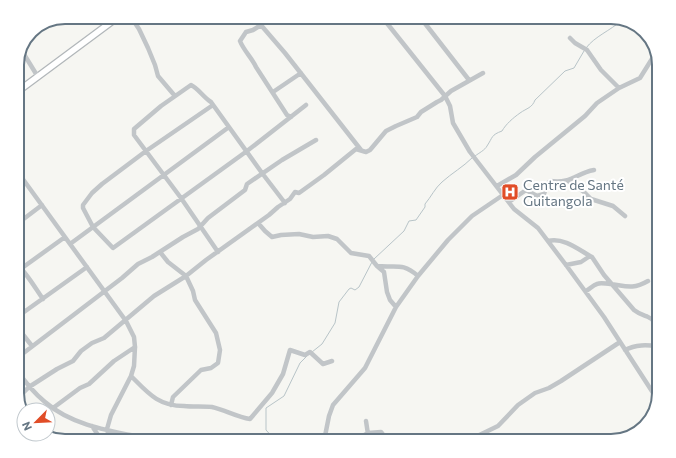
<svg xmlns="http://www.w3.org/2000/svg" width="676" height="458" viewBox="0 0 676 458" font-family="Commissioner,sans-serif">
<style>
.lines{fill:none;stroke-linecap:round;stroke-linejoin:round}
.stream{stroke:#b8c4c8;stroke-width:1}
.major-casing{stroke:#b2b7ba;stroke-width:8}
.minor{stroke:#c1c5c8;stroke-width:4.5}
.major{stroke:#fff;stroke-width:5.5}
.labels{text-anchor:middle;dominant-baseline:central;stroke-width:4;stroke-linejoin:round;paint-order:stroke}
.poi-label{font-size:14px;fill:#657683;stroke:#fff;text-anchor:start}
.rim{fill:none;stroke:#657683;stroke-width:2}
</style>
<rect width="100%" height="100%" fill="#f6f6f2"/>
<g class="lines">
<path class="stream" d="M586,48C595,36 610,31 622,20
M475,156C479,153 485,150 487,146C493,137 491,135 502,131C506,124 513,118 520,113C527,108 532,108 535,100L565,71L574,68L584,51
M374,259L404,231L409,221L416,220L425,207V204C431,197 435,188 442,182C452,173 463,167 472,158
M312,352L322,344L335,323L339,302L349,289L351,288L355,290L359,287L372,262
M276,441L266,430V408L284,396L300,363L308,355"/>
<g class="major-casing">
<path id="major" d="M17,92L118,17"/>
</g>
<path class="minor" d="M131,17L139,29L148,48L155,65L158,76L175,96
M254,17L285,53L361,150
M382,17L445,96L450,106L453,123L470,152L514,209L538,228L566,265L604,317L657,399
M420,17L469,80
M498,17L503,21
M261,25L253,30L246,32L240,41C244,51 252,58 256,67L287,115L291,117
M570,38L575,43L587,50L601,70L619,88
M22,51L38,77
M273,92L301,73
M213,105L146,151L102,184L92,193L83,205V208L93,227L113,248L247,151L306,105
M17,171L126,321L134,337L135,347L134,366L131,376L111,415L107,429L110,441
M568,181L584,192L591,199L613,206L625,216
M497,186L516,175L535,157L585,116L597,103L619,88L640,78L655,54
M509,202L526,190L537,196L544,194L547,184L550,181C572,184 576,173 594,170
M258,223L265,231L272,237L281,235L299,234L313,237L328,236L337,239L351,253L369,256L377,266C396,268 402,262 418,276
M17,224L42,205
M548,241C563,237 578,249 590,256
M70,244L229,127
M160,252L168,262L186,276L193,291L195,300L216,333L220,350L218,363L211,368L201,370L173,397L171,405
M218,252L181,198L134,135V129L161,106L191,85C199,89 203,97 211,102L262,173L285,203
M17,265C25,270 37,291 43,299
M566,265L581,262L590,256L592,257L604,275L634,310C639,314 643,315 648,317C660,322 658,336 658,346
M377,266L384,272L387,292L390,300L396,307
M22,268L65,237
M586,291C590,289 593,285 597,284C601,282 606,284 610,284C626,286 632,290 648,281
M17,317L87,267
M17,327L32,346
M625,350C636,344 647,345 659,346
M17,358L122,278L138,264L152,257L183,237L198,229L208,218L245,190L247,184L282,160L316,140
M17,370C25,382 34,393 45,402C76,429 121,432 160,441
M131,376C148,393 158,406 184,406C193,407 204,406 212,407C225,410 237,417 250,419L272,393L283,374L290,350L305,355L310,352L323,364L332,361
M18,398L29,387L57,369L73,361L81,351L92,343L104,338L154,296L186,276L206,260L269,215L278,207L290,199L295,192L299,193L324,175L356,149L366,152L370,150L386,131L396,126L417,117L421,112L437,102L441,100L451,91L483,73
M53,408L80,388L89,384L114,361L135,347
M366,421L369,441
M92,426L102,441
M93,441L98,436
M174,441L183,438L197,441
M324,441L329,416L333,405L365,368L396,307L418,276L448,240L472,216L503,195
M354,441L368,433L381,432L388,441
M467,441L498,426L518,405L535,393L549,388L561,381L620,342"/>
<use href="#major" class="major"/>
</g>
<defs>
<g id="hospital-square" transform="scale(0.9)"><rect x="-9" y="-9" width="18" height="18" rx="4" fill="#e14d27" stroke="#fff"/><path d="M-5-5h3v3.5h4V-5h3V5h-3V1.5h-4V5h-3Z" fill="#fff"/></g>
</defs>
<g fill-rule="evenodd">
<use href="#hospital-square" x="510" y="192"/>
</g>
<g class="labels">
<g class="poi-label">
<text x="523" y="184">Centre de Santé<tspan x="523" dy="16">Guitangola</tspan></text>
</g>
</g>
<path d="M0 0H676V458H0ZM65 24H611A41 41 0 0 1 652 65V393A41 41 0 0 1 611 434H65A41 41 0 0 1 24 393V65A41 41 0 0 1 65 24Z" fill="#fff" fill-rule="evenodd"/>
<path class="rim" d="M65 24H611A41 41 0 0 1 652 65V393A41 41 0 0 1 611 434H65A41 41 0 0 1 24 393V65A41 41 0 0 1 65 24Z"/>
<g transform="translate(36 422) rotate(246)"><circle r="19" fill="#ffffff" stroke="#c1c8cd"/>
<path d="M0-3L7 15L0 10L-7 15Z" fill="#e14d27"/>
<text y="-6" font-size="11" font-weight="bold" text-anchor="middle" fill="#657683">N</text>
</g>
</svg>
